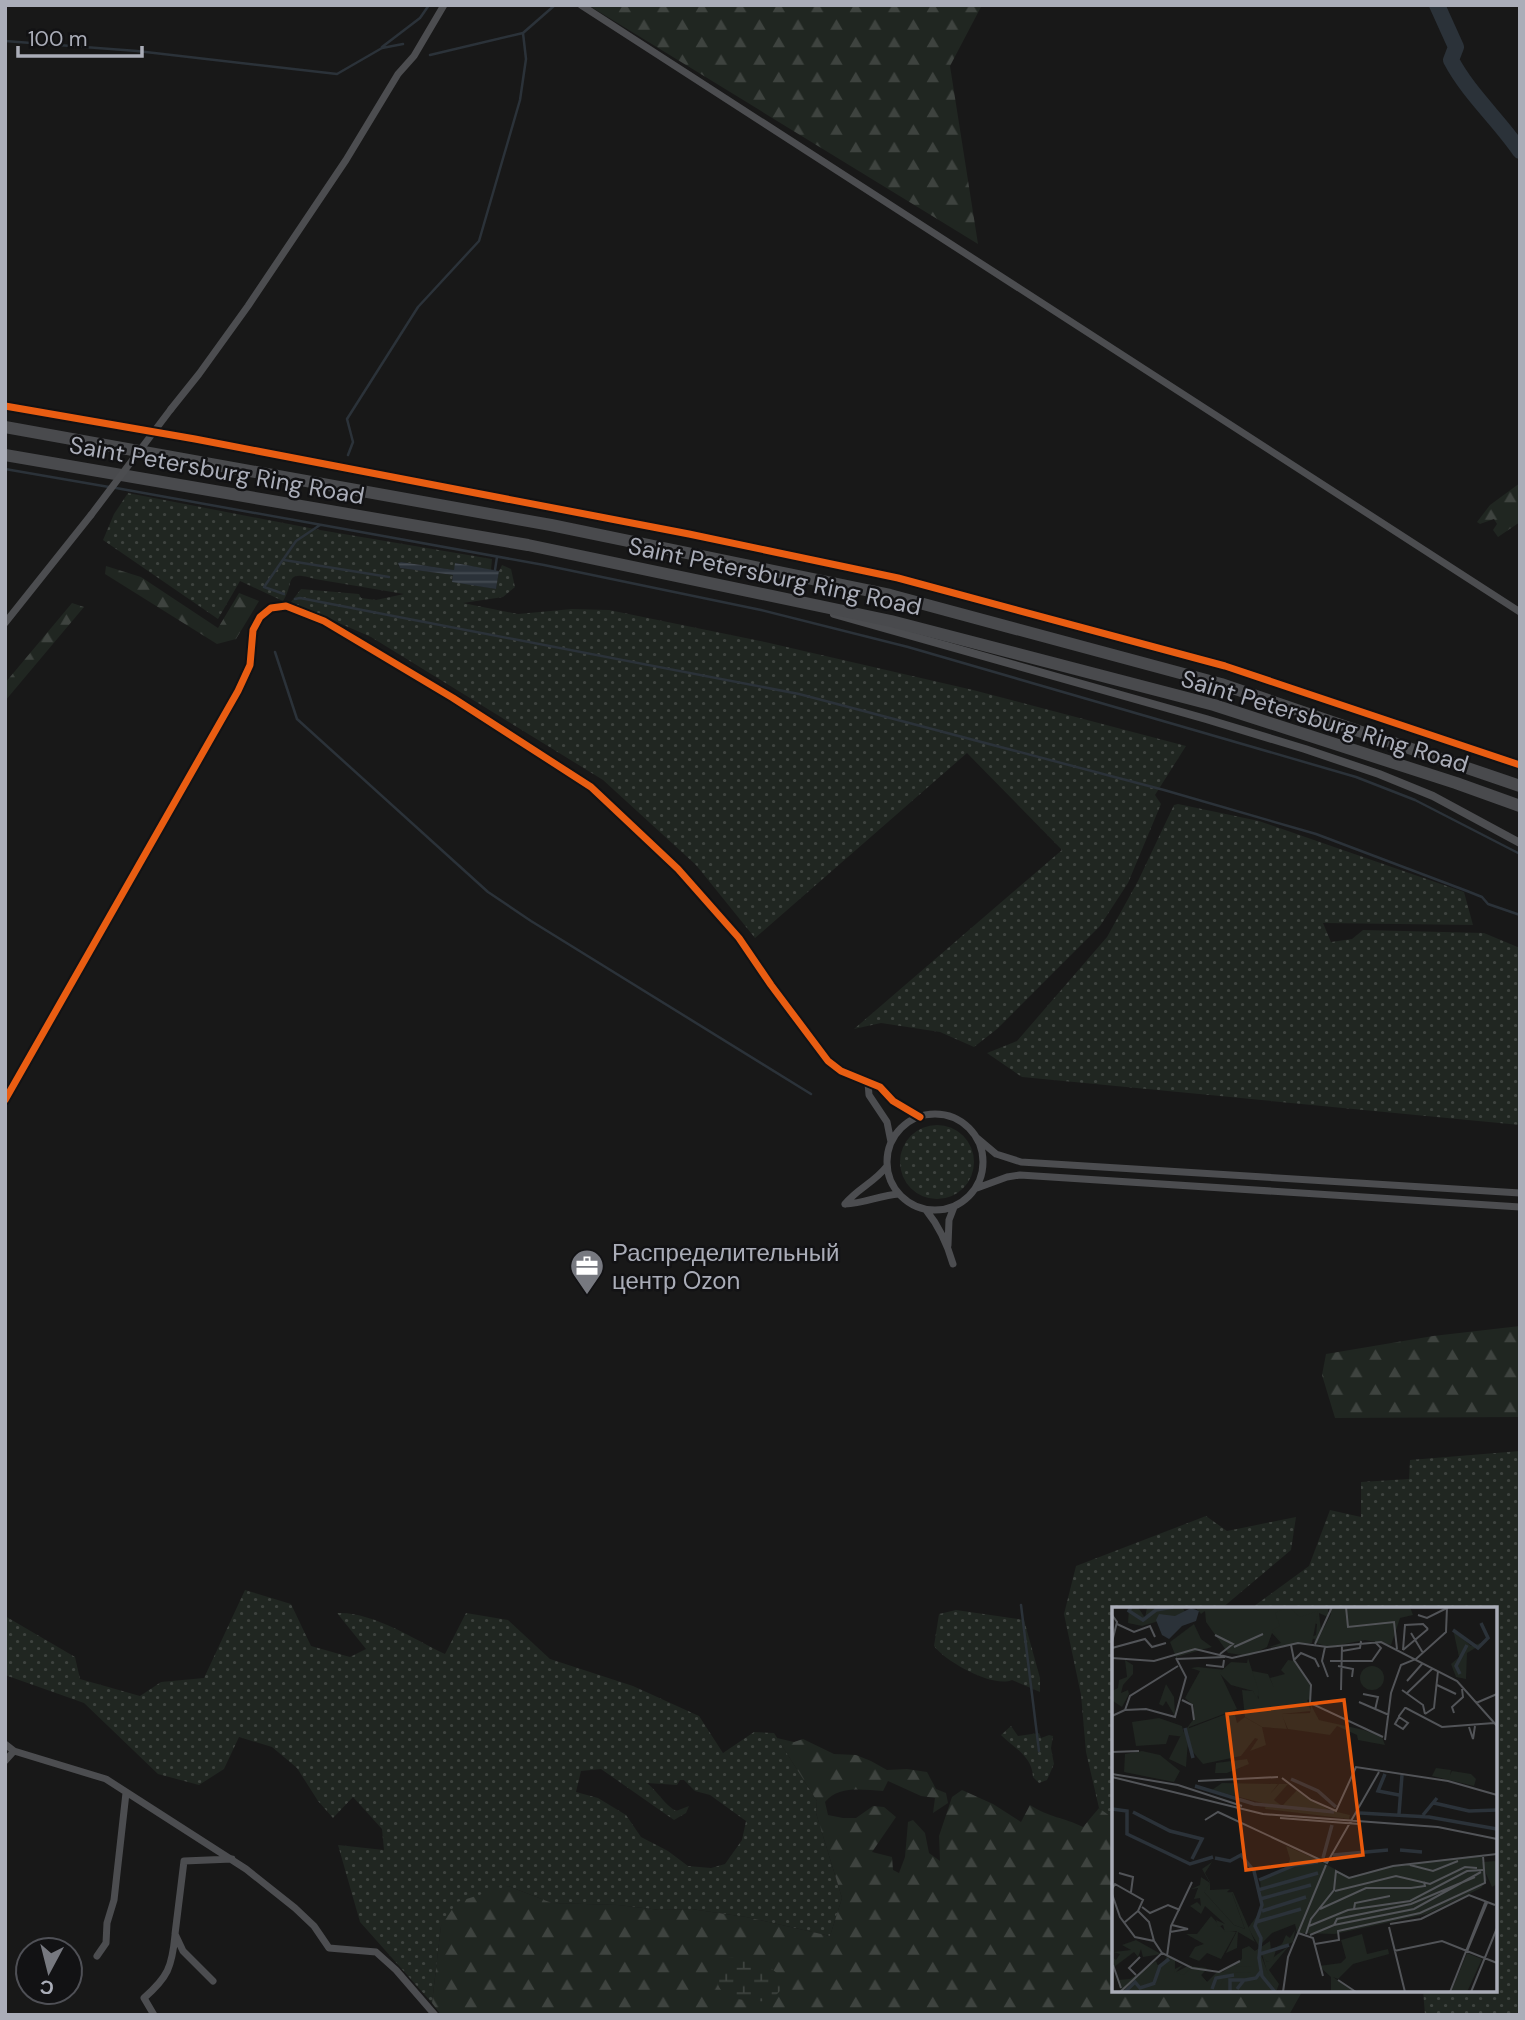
<svg xmlns="http://www.w3.org/2000/svg" width="1525" height="2020" viewBox="0 0 1525 2020" font-family="'DM Sans',sans-serif">
<style>
.green{fill:url(#green-dots);fill-rule:evenodd}
.forest{fill:url(#forest-firs)}
.wetland{fill:url(#wetland-marsh)}
.water{fill:url(#water-rules)}
.lines{fill:none;stroke-linecap:round;stroke-linejoin:round}
.stream{stroke:#2b3239;stroke-width:2.5}
.river{stroke:#2b3239;stroke-width:16}
.minor{stroke:#4c4d50;stroke-width:7}
.tertiary{stroke:#4c4d50;stroke-width:8}
.motorway{stroke:#494a4d;stroke-width:12}
.minor-bridge{stroke:#4c4d50;stroke-width:7}
.cycleway-casing{stroke:#121214;stroke-width:11}
.cycleway{stroke:#e95d12;stroke-width:7}
.labels{text-anchor:middle;dominant-baseline:central;stroke-width:5;stroke-linejoin:round;paint-order:stroke}
.street-label{font-size:24px;fill:#aaadb8;stroke:#121214}
.poi-label{font-size:24px;fill:#aaadb8;stroke:#121214;text-anchor:start}
.inset-river{fill:none;stroke:#2b3239;stroke-width:3.5}
.inset-road{fill:none;stroke:#525458;stroke-width:2}
.view{fill:#e8590c;fill-opacity:0.15;stroke:#e8590c;stroke-width:3.5}
.inset-edge{fill:none;stroke:#aaadb8;stroke-width:3.5}
</style>
<defs>
<pattern id="green-dots" width="8" height="8" patternUnits="userSpaceOnUse" patternTransform="scale(1.75)"><rect width="8" height="8" fill="#202621"/><path d="M2 2h.1M6 6h.1" fill="none" stroke="#3e433f" stroke-width="1.8" stroke-linecap="round"/></pattern>
<pattern id="forest-firs" width="22" height="20" patternUnits="userSpaceOnUse" patternTransform="scale(1.75)"><rect width="22" height="20" fill="#202621"/><path d="M5 1l3.5 6h-7zM16 11l3.5 6h-7z" fill="#3e433f"/></pattern>
<pattern id="wetland-marsh" width="20" height="14" patternUnits="userSpaceOnUse" patternTransform="scale(1.75)"><rect width="20" height="14" fill="#202621"/><path d="M1 5h8M5 5V1M11 12h8M15 12V8" fill="none" stroke="#3e433f"/></pattern>
<pattern id="water-rules" width="6" height="5" patternUnits="userSpaceOnUse" patternTransform="scale(1.75)"><rect width="6" height="5" fill="#2b3239"/><path d="M0 2.5h6" fill="none" stroke="#474d54"/></pattern>
</defs>
<rect width="100%" height="100%" fill="#181818"/>
<path class="green" d="M128,493L320,530L492,559L491,570L456,563L454,570L401,562L398,565L400,568L453,575L452,581L496,589L499,571L502,565L511,569L515,587L503,597L463,603L518,614L572,609L609,610L765,642L973,690L1186,746L1155,795L1161,804L1128,883L1100,926L997,1029L974,1047L940,1032L881,1023L854,1029L1062,850L967,753L755,938L696,865L603,780L371,637L291,602L301,589L359,594L361,598L376,600L404,594L315,579C283,569 295,583 283,601L240,581L218,619L103,540L114,514Z
M1178,804L1259,821L1464,892L1473,925L1323,923L1331,942L1352,939L1363,930L1484,933L1520,948V1125L1022,1077L987,1053L1017,1041L1107,937L1138,881L1174,805Z
M900 1162a37 37 0 1 1 74 0a37 37 0 1 1-74 0Z
M1520,1451V2015H1425L1423,1990H1495V1609H1250L1309,1566L1330,1510L1361,1517V1482L1409,1479L1410,1460Z
M1206,1516L1227,1531L1296,1517L1291,1550L1221,1609H1114V1819L1099,1808L1086,1752L1081,1695L1064,1614L1076,1566Z
M245,1590L291,1604L311,1646L350,1657L366,1649L337,1613C371,1611 414,1639 445,1654L466,1613L508,1620L550,1659L633,1686L699,1716L723,1753L754,1732L774,1733L817,1801L816,1813L842,1898L830,1936L746,1917L691,1909L660,1910L618,1905L552,1903L508,1886L441,1926L432,2003L360,1922L338,1845L384,1850L382,1829L353,1797L333,1818L318,1801L297,1768L272,1747L239,1737L224,1769L199,1785L158,1774L84,1703L5,1675V1616L75,1657L80,1679L140,1696L161,1682L204,1678ZM601,1769L674,1820L686,1813L689,1806L676,1811C664,1804 658,1792 647,1783L677,1785L680,1780H684L695,1791L710,1795L746,1821L742,1840L725,1864L711,1868L688,1866L668,1851L641,1837L626,1815L598,1798L576,1792L581,1771Z
M956,1610L1024,1620L1040,1678V1692L1012,1680C993,1688 946,1662 934,1646L939,1614Z
M1011,1726L1018,1736L1039,1733L1041,1738L1049,1735L1053,1736L1051,1748L1054,1764L1047,1780L1039,1783L1033,1777C1032,1756 1015,1749 1001,1735Z"/>
<path class="forest" d="M588,5H982L950,66L978,244Z
M1520,483V522L1498,537L1493,530L1497,524L1494,519L1480,524L1477,522L1490,505Z
M106,566L141,577L218,628L239,593L259,601L236,639L217,644L105,574Z
M72,603L84,607L5,701V683Z
M1520,1326V1417L1335,1418L1322,1375L1326,1354L1433,1336Z
M777,1738L794,1742L803,1739L834,1754L856,1755L871,1761L887,1770L907,1769L927,1772L936,1789L946,1793L948,1803L933,1813L935,1798L921,1796L888,1781L883,1791C863,1790 839,1785 825,1802L828,1815L843,1818H856L873,1806L884,1807L896,1817L872,1852L892,1857L893,1870L899,1873L905,1857L908,1822L913,1820L925,1833L929,1853L940,1861L939,1836L952,1797L962,1790L993,1804L1021,1822L1030,1805C1050,1818 1063,1817 1083,1827L1099,1808L1114,1819V1990H1303L1289,2015H441L432,2003L441,1926L457,1902L508,1886L552,1903L618,1905L660,1910L691,1909L746,1917L830,1936L842,1898L816,1813L817,1801Z"/>
<path class="wetland" d="M742,1957L764,1963L782,1977L780,1991L770,2001C753,2002 711,2002 718,1973C720,1968 725,1962 727,1958Z"/>
<path class="water" d="M401,562L454,570L455,563L499,571L496,589L452,582L453,575L400,568L398,563Z"/>
<g class="lines">
<path class="stream" d="M5,41L137,51L337,74L382,48L403,44
M382,47L420,18L429,5
M430,55L523,33L555,5
M348,455L353,442L347,419L418,307L479,241L520,100L526,59L523,33
M5,469L109,487
M116,488L544,565L761,610L908,647L1356,777L1415,800L1520,854
M284,560L389,577
M495,570L497,557
M284,594L264,587L296,541L320,525
M295,599L300,598L799,694L1164,790L1316,834L1467,891L1482,897L1488,904L1520,915
M275,652L297,719L488,892L531,921L811,1094
M1021,1605L1039,1751"/>
<path class="river" d="M1437,5L1456,47L1451,60C1469,94 1498,119 1520,151"/>
<path class="minor" d="M581,5L1520,612
M171,409L199,374L248,306L346,160L398,74L414,56L444,5
M5,623L91,515
M868,1083L869,1095L887,1122L891,1142
M5,1100L238,691L250,665L253,630L260,617L271,608L286,606L324,621L453,698L591,787L678,869L739,938L771,985L828,1061L841,1071L880,1087L893,1101L920,1117
M887 1162a48 48 0 1 1 96 0a48 48 0 1 1-96 0Z
M977,1138L996,1154L1021,1162L1520,1193
M977,1188L1007,1177L1020,1175L1520,1207
M845,1204C857,1189 875,1182 887,1166
M845,1204C864,1204 880,1195 899,1194
M926,1210C939,1226 947,1243 953,1264
M948,1245L949,1220L954,1207
M5,1744L14,1751L106,1779L246,1869L295,1908L314,1926L329,1948L376,1952L396,1970L435,2015
M5,1761L14,1751
M97,1956L106,1943L107,1923L114,1900L126,1793
M213,1981L183,1951L175,1934L184,1861L232,1859
M154,2015L144,1998C168,1977 172,1967 175,1935"/>
<path class="tertiary" d="M5,406L195,439L689,534L898,578L1225,666L1520,765
M834,614L1206,719L1305,749L1379,774L1433,796L1520,843"/>
<path class="motorway" d="M5,427L551,525L890,595L1221,684L1520,786
M5,455L528,545L891,621L1214,705L1456,783L1520,806"/>
<path class="minor-bridge" d="M91,515L171,409"/>
<g class="cycleway-casing">
<path id="cycleway" d="M5,406L195,439L689,534L898,578L1225,666L1520,765
M5,1100L238,691L250,665L253,630L260,617L271,608L286,606L324,621L453,698L591,787L678,869L739,938L771,985L828,1061L841,1071L880,1087L893,1101L920,1117"/>
</g>
<use href="#cycleway" class="cycleway"/>
</g>
<defs>
<g id="office-pin" transform="scale(1.75)"><path d="M0 17L-7.5 6A9.5 9.5 0 1 1 7.5 6Z" fill="#777980" stroke="#121214"/><path d="M-6-3h4V-5.5h4V-3h4V5H-6ZM-1-4.5V-3h2v-1.5ZM-6 0V1H6V0Z" fill="#fff"/></g>
</defs>
<g fill-rule="evenodd">
<use href="#office-pin" x="587" y="1266"/>
</g>
<g class="labels">
<g class="street-label">
<text transform="translate(217 470) rotate(10)">Saint Petersburg Ring Road</text>
<text transform="translate(775 576) rotate(12)">Saint Petersburg Ring Road</text>
<text transform="translate(1325 721) rotate(17)">Saint Petersburg Ring Road</text>
</g>
<g class="poi-label">
<text x="612" y="1252">Распределительный<tspan x="612" dy="28">центр Ozon</tspan></text>
</g>
</g>
<g transform="translate(1112 1607)">
<rect width="385" height="385" fill="#181818"/>
<path d="M216,0H298L301,8L288,11L279,38L253,33L217,40L204,36L219,7ZM199,98L207,113L252,123L270,130L273,138L246,133L245,128L225,119L218,128L176,122L169,107L198,106ZM122,104L125,116L133,110L150,120L154,138L138,144L146,132L143,131L129,149L91,157L80,144L75,122ZM47,111L70,119L73,130L57,128L54,137L24,139L20,115ZM324,161L339,163L338,168L340,164L359,167L364,172L362,179L320,169ZM110,176L166,177L158,187L167,177H176L162,193L170,199L185,183L217,203L238,208L237,212L153,202L154,197L100,183ZM370,248V255L384,254L385,277L380,280L372,262L375,273L369,281L315,307L223,327L185,326L183,317L160,326L147,339L136,321L150,302L148,271L183,259L210,255L237,270L279,259ZM100,255L93,266L98,275V283L118,282L115,285L120,286L133,322L122,318L91,284L98,276L90,262ZM99,309L112,323L124,325L109,352L95,346L87,354L77,350L83,340L92,337L74,327H85ZM250,327L255,347L276,342L277,347L241,357L226,372L221,370L242,385H219V370L207,359L229,356L234,351L229,333ZM177,339L157,363L167,377L164,385H9L25,368L44,354L46,359L51,357L55,349L63,353V362L71,358L64,365L76,359L95,361L89,368L95,375L146,342V349L159,380L149,343L155,355ZM355,346L370,352L355,385H339Z" fill="#202621"/>
<path d="M17,0H26L33,11L35,0H70L74,6L30,19L16,16ZM83,0H216V10L207,6L209,24L213,19L202,36L203,32L197,31L204,28L205,17L188,11L191,17L176,25L181,29L177,31L193,32L199,36L157,40L169,36L160,26L155,40L137,49L116,46L94,15L93,4L89,7ZM82,17L89,32L100,40L64,50L58,35ZM341,22L359,39L375,34L355,46L354,72L344,70L339,57L347,50ZM13,53L21,58V67L11,78L9,86L16,83L17,87L10,100L1,94L0,84L6,81L7,73L15,70ZM176,53L182,54L198,78L199,92L195,93L199,104L170,107L175,122L150,120L133,110L130,83L141,84L147,92L140,64L156,67L162,81L158,71L173,67L169,63ZM86,60L113,63L108,66L125,102L77,120L74,160L57,152L68,130L81,113L82,99L73,91L88,64L79,61ZM54,77L62,90L63,109L54,94L51,99L47,97ZM30,144L48,148L68,164L62,175L12,165L13,147ZM135,152L137,157L115,166H103L104,156ZM174,239L209,254L174,263L178,252ZM89,270L98,276L92,285L122,318L133,322L120,286L114,285H121L143,335L126,325L125,341L114,346L125,324L113,325L111,318L106,320L104,313L113,317L93,299L89,307L78,299L85,295L89,299L88,291L82,292L86,281L79,282L88,278ZM183,323L181,335L164,343L161,353L155,355L148,345L163,385H112V371L105,385H9L6,373L18,372L43,355L42,358H50L55,350L63,353L62,365L71,368L79,361L95,362L89,368L95,375L105,365L140,366V360L122,359L130,352V342L137,339L143,344L158,334L159,343L170,337L174,328L178,331ZM24,333L49,347L31,350L29,342L26,350L22,345L2,360L1,351L4,353L8,347L2,345L19,343L10,338Z" fill="#202621"/>
<path d="M248 71a12 12 0 1 1 24 0a12 12 0 1 1-24 0Z" fill="#202621"/>
<path d="M177,0L188,10L206,4L200,36L170,37L160,23L168,19L163,6ZM136,51L147,85L145,92L141,84L119,78L107,66L119,55L135,56Z" fill="#202621"/>
<path d="M79,1L87,4L84,14L70,19L57,32L50,28L44,13L47,7L63,9Z" fill="#2b3239"/>
<path class="inset-river" d="M19,0L17,4L31,13L44,3L61,0M341,23L366,41L376,31L369,16M348,67L344,59L355,38M73,121L81,151M273,167L266,184L287,188M179,172L206,184L224,200M83,179L142,197L222,205M322,196L357,204L385,203M0,202L15,204V227L78,257L101,250M21,205L58,224L90,232L80,252M248,206L317,210L385,222M287,207L290,168M311,208L325,191M288,243L310,245M221,248L276,243M103,251L118,254L129,248L142,264L150,298L143,319L149,331L147,351L150,369L163,385M211,251L220,218M147,273L183,258L206,255M146,283L206,266M148,292L199,278M150,304L194,290M144,315L189,302M148,347L177,338M133,373L144,371L150,363M42,376L48,359L57,352M100,382L104,371L122,368M13,385L23,375L28,381L43,376M118,385V373H132L125,382"/>
<path class="inset-road" d="M234,0L236,20L282,15L285,42M0,8L5,15L0,35M306,8L315,11L335,1M5,17L22,25L38,19L43,30M299,26L311,46M103,28L121,37L108,47M203,37L220,0M179,38L182,53L199,78L198,96L271,130M122,40L151,27M213,40L210,54L216,70M0,41L33,32L40,40L54,36M291,43L293,18L311,17L316,22M291,43L316,22M230,44L248,41L249,34M0,51L42,54L83,42L120,51L186,36L215,40L269,35L345,74L385,119M64,52L113,50M182,53L189,46L203,52L207,60M218,54H260L269,41L263,35M94,58L111,60L112,53M226,59L241,62L240,70M295,74L310,57M325,78L344,87M229,83L230,38M290,83L311,98L313,107M251,87L266,90L263,103M294,87L321,61M70,93L80,98L82,113M247,95L277,108M364,96L385,87M13,103L34,102L63,110L74,70L64,51M342,106L340,100L351,90L350,82M313,107L322,101L326,64M0,109L13,103L18,89L66,59M287,110L296,116L291,122L283,117L287,110V109L293,101H294L330,120L382,116M357,120L361,132L363,119M273,133L279,86L289,58L304,52L334,25L335,0M0,145L27,144M0,167L66,178L130,199M0,170L151,207L326,220L385,232M170,171L199,193L224,204L244,160L336,174L385,188M86,174L166,170M168,211L247,217M93,213L106,205L215,256L267,165M298,258L321,264L346,254M7,266L21,270L19,285M0,282L3,277L31,293L26,304L13,315M223,284L284,269L318,277L353,260L365,261M0,287L8,310L23,330L42,334L50,346L80,361L107,365L128,354M30,300L38,306L56,298L68,303M208,302L254,281H299L313,279L312,275M242,302L243,296L278,289M26,304L37,315L42,334M278,317L309,312L357,288L383,298M222,318L225,312L299,297L363,270M197,319L236,303L298,294L355,264L371,263M277,320L293,385M58,325L76,322L60,318M186,326L201,331L211,369M194,327L199,312L222,283L224,264L237,271L281,259L385,247M198,328L222,318L302,302L369,265M203,337L227,333L226,324L308,306L373,276L371,249M282,344L330,334L385,356M55,349L59,319L80,275M1,358L9,381M24,368L17,361L28,350M226,373L244,385M8,385L50,346M171,385L176,350L214,258M338,385L373,296H375L355,344M359,385L385,321"/>
<path class="view" d="M232,93L251,248L134,263L115,107Z"/>
<rect width="385" height="385" class="inset-edge"/>
</g>
<rect width="1525" height="2020" fill="none" stroke="#aaadb8" stroke-width="14"/>
<g transform="translate(49 1971) rotate(187)"><circle r="33" fill="#121214" stroke="#4f5056" stroke-width="2"/>
<path d="M0-5L12 26L0 18L-12 26Z" fill="#777980"/>
<text y="-10" font-size="19" font-weight="bold" text-anchor="middle" fill="#aaadb8">С</text>
</g>
<path d="M18 46v10h124v-10" fill="none" stroke="#aaadb8" stroke-width="3.5"/>
<text x="28" y="46" font-size="21" fill="#aaadb8" stroke="#121214" stroke-width="5" paint-order="stroke">100 m</text>
</svg>
